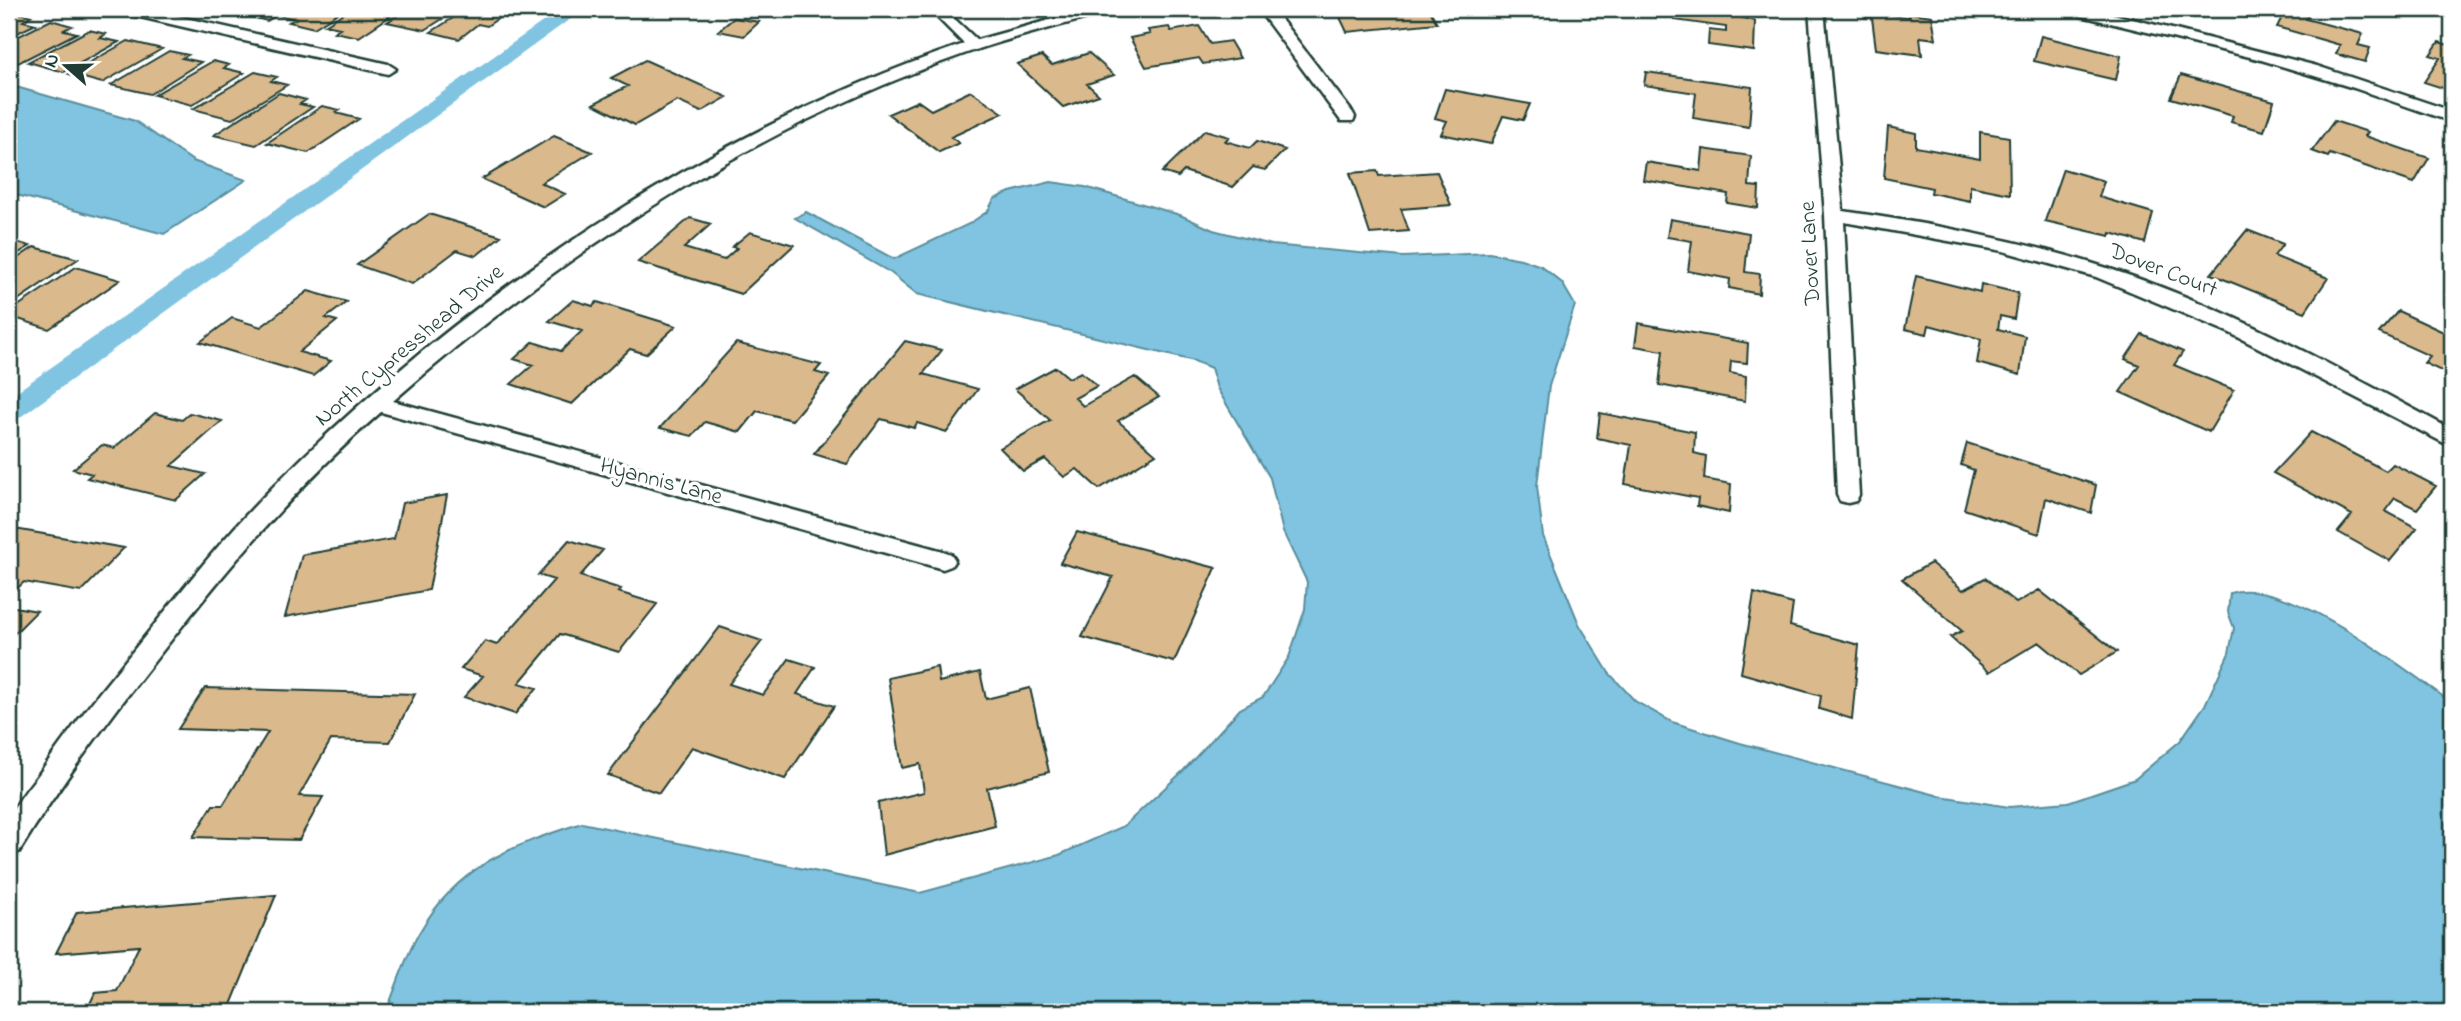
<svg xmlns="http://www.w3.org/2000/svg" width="2461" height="1021" viewBox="0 0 2461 1021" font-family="'Indie Flower',sans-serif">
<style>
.water{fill:#80c4e1;stroke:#598e9c;stroke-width:2}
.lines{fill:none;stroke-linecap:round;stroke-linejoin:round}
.canal{fill:#80c4e1;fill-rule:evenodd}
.building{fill:#dab98d;stroke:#1f3d34;stroke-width:2}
.minor-casing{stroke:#1f3d34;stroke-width:5}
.minor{fill:#fff;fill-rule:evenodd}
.labels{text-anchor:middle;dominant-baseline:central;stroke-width:7;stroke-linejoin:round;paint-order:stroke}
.street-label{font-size:23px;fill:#1f3d34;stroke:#fff}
</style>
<rect width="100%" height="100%" fill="#fff"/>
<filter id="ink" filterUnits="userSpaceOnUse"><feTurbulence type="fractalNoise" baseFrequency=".0143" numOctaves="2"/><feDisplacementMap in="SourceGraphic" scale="14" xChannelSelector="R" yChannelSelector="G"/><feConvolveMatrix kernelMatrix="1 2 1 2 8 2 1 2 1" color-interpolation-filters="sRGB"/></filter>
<g filter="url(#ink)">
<path class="water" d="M9,85L135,121L193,161L246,180L164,234L13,194L9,190Z
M1051,182L1085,187L1180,215L1213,230L1272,245L1403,257L1489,253L1521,259L1541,266L1562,283L1575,305L1549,386L1537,486L1543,536L1579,624L1609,673L1635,701L1672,722L1740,743L1940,796L2009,807L2068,802L2135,779L2180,741L2205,705L2229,653L2234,628L2228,612L2230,593C2287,575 2406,670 2452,703V1012H386C397,986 405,957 419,933C458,865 511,846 582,823L920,893L1059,855L1124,826L1183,771L1240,709L1263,697L1289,657L1305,609L1307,582L1283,532L1270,478L1217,388L1211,368L1194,361L917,294L891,273L795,218L806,212L894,259L969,224L988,211L994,199L1010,192Z"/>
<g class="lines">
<path class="canal" d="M561,9H584L19,418L9,421V397Z"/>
</g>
<path class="building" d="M238,9H288L267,21L247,16L253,12Z
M294,9H344L314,28L289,22L295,19L282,16Z
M350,9H401L359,37L334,32L340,28L325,25Z
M408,9H458L425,30L387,22Z
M467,9L503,15L487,26L478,24L459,39L431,32Z
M1336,9H1429L1437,23L1347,32Z
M1675,9H1728V14L1755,21L1754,51L1708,45L1709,30L1726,32V27L1674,20Z
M1863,9H1891L1892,15L1910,17L1909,13L1932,16L1936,39L1920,37L1922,55L1876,49L1872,18L1864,17Z
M2286,9L2309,12L2306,19L2363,34L2358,45L2370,48L2365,62L2336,54L2340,45L2277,27Z
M10,11L31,16L23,21L36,24L9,37Z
M734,18L759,22L744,36L718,31Z
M51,20L72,26L64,30L77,33L16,64L9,62V41Z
M1199,26L1210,44L1230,41L1240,58L1203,64L1199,58L1146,67L1130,38L1150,34L1148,30L1169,27L1171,31Z
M89,30L106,34L100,38L119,42L64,72L28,62Z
M2041,36L2121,56L2116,80L2034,61Z
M128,41L162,49L102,83L69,74Z
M2439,42L2452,46V91L2424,82L2440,58L2430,55Z
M169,51L188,55L182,58L201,62L150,94L111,85Z
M1089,53L1114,75L1087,84L1099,95L1063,107L1017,64L1042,56L1052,65Z
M645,60L727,97L701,112L677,101L635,125L593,104L628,86L611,78Z
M213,61L229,65L224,68L244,73L192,105L154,95Z
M255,72L277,77L271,81L287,85L232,119L193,109Z
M1646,72L1752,87L1749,127L1693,118L1696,93L1644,85Z
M2181,75L2274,101L2264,131L2231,122L2233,116L2171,98Z
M1445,89L1530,104L1523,120L1503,116L1491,144L1441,134L1447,121L1435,118Z
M971,91L1003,113L951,137L959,143L939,152L888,114L918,101L931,110Z
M279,93L306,100L300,104L313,107L256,145L214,135Z
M322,106L340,110L336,113L359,119L308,153L267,143Z
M2334,121L2368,132L2365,136L2429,158L2414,183L2330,154L2328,157L2312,151Z
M1888,127L1916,133V147L1980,159V132L2009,137L2010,194L1970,186V201L1931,193L1932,188L1884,178Z
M1205,130L1229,137L1225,141L1250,148L1257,141L1285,150L1265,170L1253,167L1233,187L1184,171L1178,177L1162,172Z
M554,136L592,152L541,183L565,194L544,207L482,179Z
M1703,149L1751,156L1749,186L1759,187L1758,208L1727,203L1728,194L1643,180L1646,162L1701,171Z
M2063,169L2104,181L2099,197L2153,213L2145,243L2111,233L2110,236L2045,221Z
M1377,171L1379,176L1437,172L1451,205L1401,209L1409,231L1370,234L1350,173Z
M429,214L501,236L476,256L457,250L412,284L357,265Z
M690,218L711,224L684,248L724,260L737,248L732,247L750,232L794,245L741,294L638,262Z
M1670,219L1749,233L1745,272L1760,274L1759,294L1729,288L1730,279L1688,271L1692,241L1667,237Z
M2247,230L2283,244L2274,256L2328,278L2305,312L2211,274Z
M9,240L30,246L9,259Z
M34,247L78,259L9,306V264Z
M76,267L120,280L49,329L9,316V312Z
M1916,276L1980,292L1981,284L2018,293L2014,319L2000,316L1998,329L2025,336L2020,375L1977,363L1981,339L1929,325L1927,334L1905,329Z
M308,291L347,302L326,318L337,321L299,352L331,361L313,376L200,342L232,318L261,327Z
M573,300L593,306L597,302L676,326L646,354L630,349L572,404L511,384L533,365L514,359L533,342L561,351L582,331L549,321Z
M2398,311L2452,336V376L2424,363L2430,356L2379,333Z
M1638,323L1748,343L1747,363L1731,361L1730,373L1746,376L1745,401L1659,385L1663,351L1635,346Z
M2142,334L2183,352L2174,365L2234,390L2209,432L2120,392L2139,365L2125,359Z
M905,341L942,350L923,374L978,389L947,432L917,423L914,428L881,419L847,464L814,454Z
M736,343L821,365L815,372L829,376L792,420L757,411L740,432L705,422L692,436L660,428Z
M1056,367L1069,378L1081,372L1097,386L1075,398L1083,406L1135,377L1159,397L1118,421L1156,454L1099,489L1077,469L1064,477L1045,459L1023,471L1000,448L1050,420L1015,389Z
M155,413L182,420L190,413L222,421L171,466L205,474L176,500L87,478L92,474L73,469L102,445L114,448Z
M1600,413L1695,432L1694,453L1706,456L1704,479L1731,484L1729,513L1697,506L1698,498L1625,484L1631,445L1597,438Z
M2311,432L2386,471L2393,464L2436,486L2417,509L2395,498L2385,511L2417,528L2390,561L2338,532L2352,515L2273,473Z
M1967,443L2096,485L2091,513L2046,498L2039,534L1964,509L1974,470L1961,465Z
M447,495L429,590L285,617L302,555L394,539L402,503Z
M9,528L124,548L81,592L24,582L9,596Z
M1077,532L1216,568L1174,662L1082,637L1113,577L1060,563Z
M569,540L603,550L580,576L621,589L618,592L657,604L619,652L560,634L519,683L537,688L515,714L464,697L483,676L461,669L485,641L497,645L554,580L538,575Z
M1931,563L1963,590L1985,578L2016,603L2039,590L2117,652L2079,675L2039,642L1989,672L1950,637L1962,631L1902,579Z
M1754,593L1793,604L1790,626L1859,645L1852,719L1819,709L1821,696L1741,673Z
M9,606L37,611L14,634H9Z
M720,627L762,641L729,684L763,695L789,659L815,667L797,694L834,706L785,779L692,747L659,793L608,775Z
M937,667L939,682L980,672L986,699L1030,688L1049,772L987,788L995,826L884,855L878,803L924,792L920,764L902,768L888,678Z
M205,688L415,694L390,742L331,740L299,796L323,797L299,840L193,837L213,805H223L268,732L178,729Z
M276,895L228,1012H86L95,993L117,991L139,946L56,953L77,912Z"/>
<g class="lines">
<g class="minor-casing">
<path id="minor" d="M119,9H146L388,64L396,69L388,74L127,14Z
M929,9H944L977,40L1089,9H1114L1111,12C1062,25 1012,37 964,54C753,128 561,254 393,401L943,551L951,554L955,560L951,566L943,569L381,412C301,482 234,560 168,644C115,711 63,779 19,852L9,856C9,844 6,827 10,817C16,802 29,787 39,774C65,737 92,701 121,666C170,606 217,543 272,488C459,299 710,129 964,44Z
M1258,9H1273L1353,113L1355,117L1353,121H1341Z
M1809,9H1824L1843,211C1932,224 2021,240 2107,268C2228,307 2341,370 2452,430V447L2230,333L2096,277L2003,251L1844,222L1859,495L1856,501L1848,503L1840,501L1837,495L1825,215Z
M2062,9H2090L2117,15L2317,66L2452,111V122L2354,88L2258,59L2065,12Z"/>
</g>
<use href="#minor" class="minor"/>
</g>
</g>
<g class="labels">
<g class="street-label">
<text transform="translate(1811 253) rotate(-93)">Dover Lane</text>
<text transform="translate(2163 271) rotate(21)">Dover Court</text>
<text transform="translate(410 346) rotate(-40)">North Cypresshead Drive</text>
<text transform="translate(661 482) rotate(15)">Hyannis Lane</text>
</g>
</g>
<rect width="2461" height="1021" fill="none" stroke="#fff" stroke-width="35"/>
<rect x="18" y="18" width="2426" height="986" fill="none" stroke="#1f3d34" stroke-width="2.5" filter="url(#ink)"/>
<g transform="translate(66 66) rotate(290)" stroke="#ffffff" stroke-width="5" paint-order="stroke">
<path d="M0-5L12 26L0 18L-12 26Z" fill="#1f3d34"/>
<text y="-10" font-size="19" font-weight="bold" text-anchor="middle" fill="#1f3d34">N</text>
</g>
</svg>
